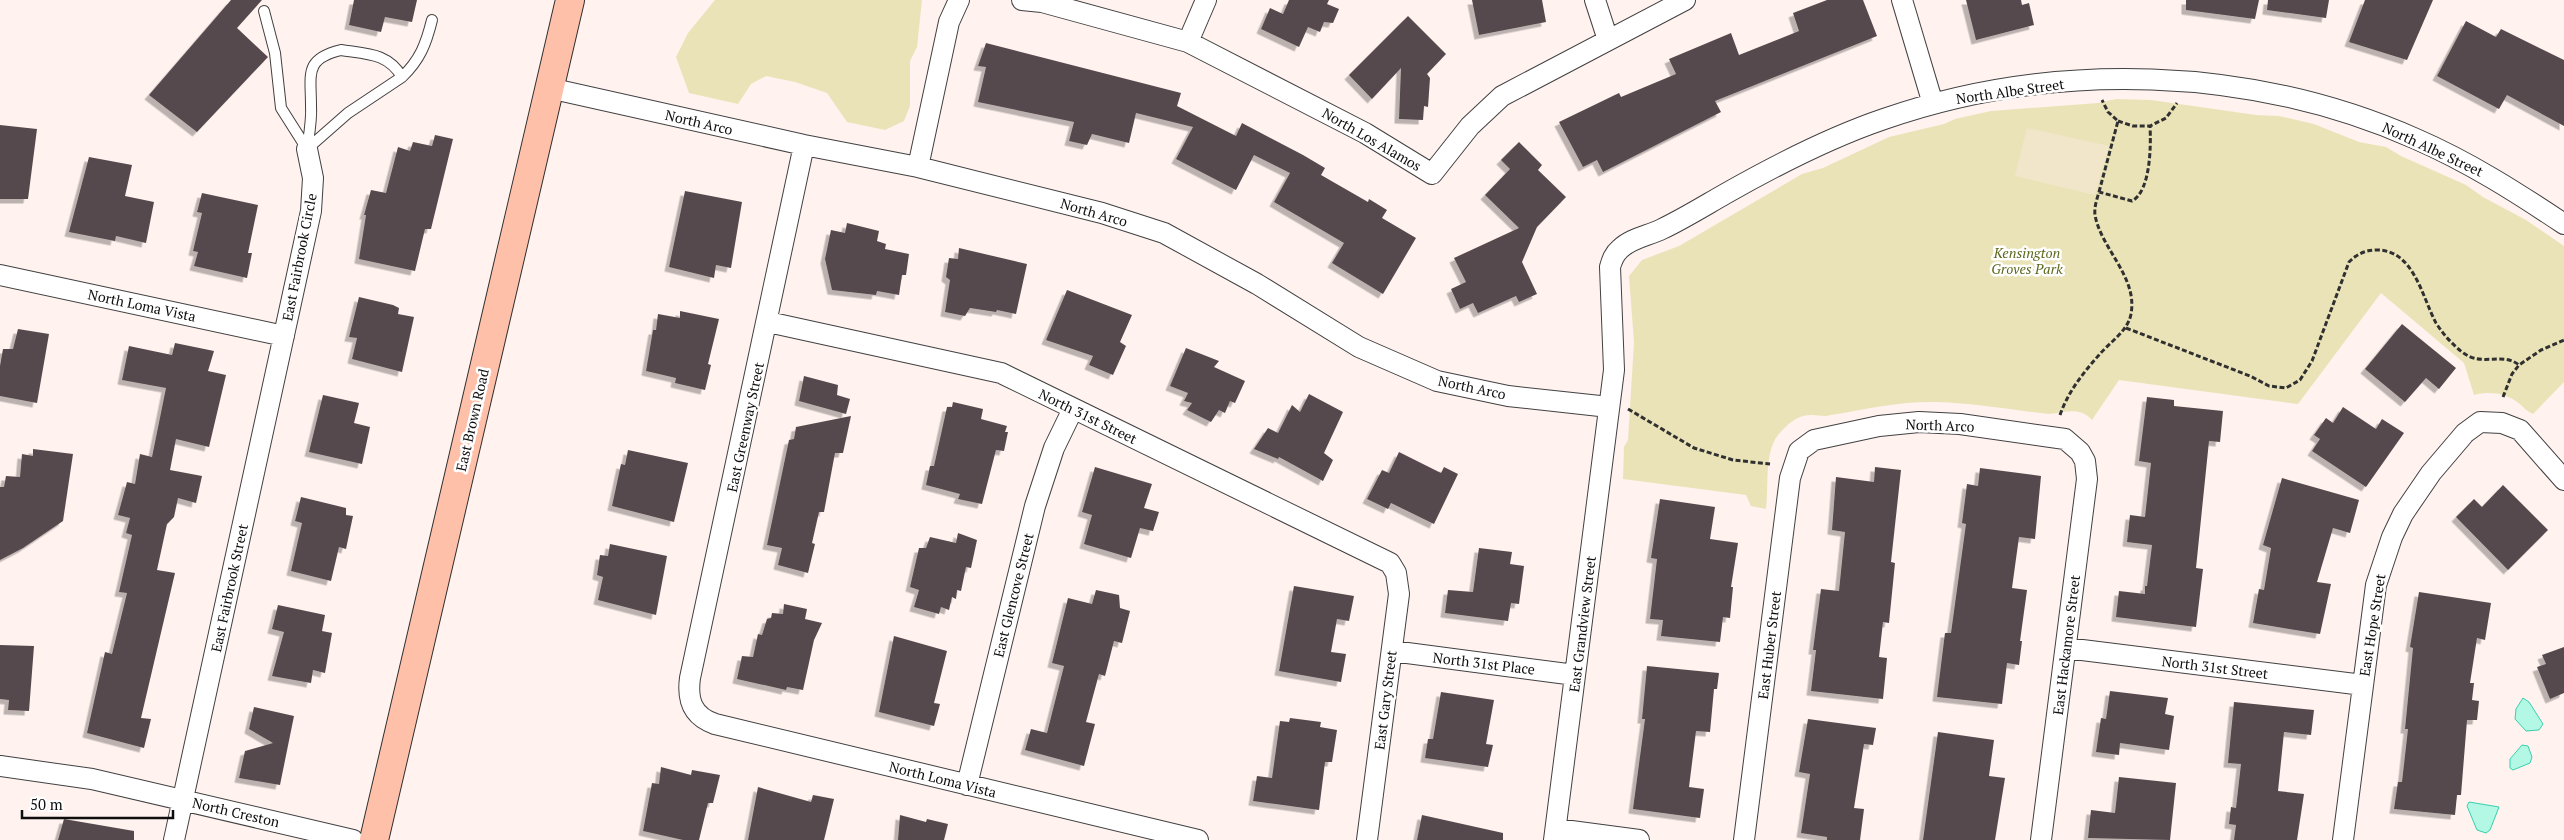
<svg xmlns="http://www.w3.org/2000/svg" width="2564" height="840" viewBox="0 0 2564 840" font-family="'PT Serif',serif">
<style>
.green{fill:#ebe3b8}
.pitch{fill:#f1e6ca}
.water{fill:#b3f8e5;stroke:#38d0ac}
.building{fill:#574a4d;filter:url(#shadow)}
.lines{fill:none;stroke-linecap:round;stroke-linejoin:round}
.service-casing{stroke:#414141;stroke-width:12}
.minor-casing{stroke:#414141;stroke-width:22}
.secondary-casing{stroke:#303030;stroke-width:30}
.path{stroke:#303030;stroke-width:3;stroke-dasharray:5 2.5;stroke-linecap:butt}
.service{stroke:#fff;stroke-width:10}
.minor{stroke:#fff;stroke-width:20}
.secondary{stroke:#ffc0aa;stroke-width:28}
.labels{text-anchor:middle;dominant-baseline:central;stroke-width:5;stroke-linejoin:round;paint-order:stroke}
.street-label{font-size:14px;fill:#0e0e0e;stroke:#fff}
.park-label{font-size:14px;font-style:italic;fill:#5c681d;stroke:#fff}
</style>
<defs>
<filter id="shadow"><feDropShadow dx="-4.5" dy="4.5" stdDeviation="0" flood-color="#0004"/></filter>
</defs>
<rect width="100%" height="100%" fill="#fff2ef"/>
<path class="green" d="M715,0H922L917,47L910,61V106L904,121L885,130L847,122L827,93L795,82L766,76L751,84L738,104L689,93L676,57L688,33Z
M2116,99L2151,100L2256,115L2279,116L2314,124L2359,142L2386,147L2401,156L2466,185L2483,197L2526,220L2564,246V382L2533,414C2526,411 2523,406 2517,402C2505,393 2489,391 2474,395L2464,363L2381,293L2298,404L2119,380L2092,420C2079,406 2066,413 2049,414C2012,410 1974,403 1936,402C1900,401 1866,409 1831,415C1824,417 1819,415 1812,415C1798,414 1786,425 1778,435C1764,453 1769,486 1766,509L1751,506L1746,495L1623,479L1624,447L1628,440L1634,342L1629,276L1642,260L1679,246L1802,174L1823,168L1889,137L1944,124L1955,119L1991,111L2098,103Z"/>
<path class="pitch" d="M2027,128L2109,146L2095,195L2015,176Z"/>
<path class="water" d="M2523,698L2529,702L2543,724L2539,730L2526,731L2515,719L2516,709Z
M2522,745L2528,746L2532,757L2530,763L2513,770L2510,768V759Z
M2469,802L2499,807L2490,830L2486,833L2477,830L2467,806Z"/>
<path class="building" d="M231,0H262L237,28L268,57L197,132L149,95Z
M354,0H417L412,22L385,17L381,32L349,25Z
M1289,0H1329L1327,4L1339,9L1333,23L1324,22L1320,32L1308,27L1299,47L1261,29L1270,8L1283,14Z
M1472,0H1542L1546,22L1479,35Z
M1827,0H1863L1877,36L1715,101L1721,112L1603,172L1597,160L1583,167L1559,122L1619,93L1621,97L1676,74L1669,59L1731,33L1739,55L1799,31L1793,13Z
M1966,0H2021L2022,5L2029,3L2034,25L1976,40Z
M2186,0H2259L2255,19L2186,10Z
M2268,0H2329L2326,18L2267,10Z
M2365,0H2433L2407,60L2349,42Z
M1408,16L1446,54L1427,74L1430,78L1428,107L1424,106L1423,120L1399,119L1401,68L1372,99L1349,75Z
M2466,21L2496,37L2501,29L2564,60V126L2507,95L2499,109L2437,76Z
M986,43L1181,93L1177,106L1236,136L1242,123L1303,155L1325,168L1321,175L1368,202L1369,199L1387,210L1382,218L1416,238L1383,294L1332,263L1344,243L1274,202L1290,173L1254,155L1236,190L1176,159L1193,127L1136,113L1129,143L1092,134L1087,145L1069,141L1074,122L978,102L986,67L978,66Z
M0,125L37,129L28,199H0Z
M435,135L453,139L431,229H425L415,271L359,259L366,215H364L371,190L386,193L398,147L410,151L413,142L432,146Z
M1519,142L1542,165L1538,170L1566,197L1537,227L1522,262L1537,294L1519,302L1516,296L1478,313L1473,303L1460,309L1451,289L1466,282L1454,258L1519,228L1485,195L1510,169L1501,160Z
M89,157L132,165L125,196L154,202L146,243L116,236L115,241L69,232Z
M685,191L742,202L731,268L716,265L714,278L669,267Z
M202,193L258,205L248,253H252L247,278L194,266L198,252L193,251L202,213L197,212Z
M847,223L879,231L877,241L886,244L885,249L909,254L906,275H902L899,295L877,291L876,295L832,290L825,259L831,230L845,233Z
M959,248L1027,264L1016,314L997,310L996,312L970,308L965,316L945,312L950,280L946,277L949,258L958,259Z
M1067,290L1132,315L1120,342L1126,346L1113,375L1089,365L1093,356L1046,340Z
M359,297L393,305L399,308L398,314L414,317L402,372L352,359L357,338L349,337Z
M680,311L719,319L708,364L711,365L705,390L675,383L676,378L646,371L653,330H656L658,314L680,318Z
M2402,324L2456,368L2439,389L2426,378L2405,402L2365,369Z
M18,329L49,334L37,403L0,396V366L3,349H13Z
M175,343L214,351L208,371L226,375L209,447L176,439L170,470L202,476L196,503L178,498L174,517L167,524L157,570L175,573L141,718L151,719L144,748L87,733L105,652L112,654L127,593L119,592L132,535L126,533L130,518L118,515L127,482L135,484L140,454L152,457L166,388L122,380L129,346L172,355Z
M1186,348L1219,361L1214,367L1245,381L1235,403L1230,401L1225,413L1219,410L1211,422L1187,410L1192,403L1184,401L1188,393L1170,386Z
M804,376L838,385L837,395L850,399L846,414L799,401Z
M1309,394L1343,412L1324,453L1333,460L1323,481L1279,457L1278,459L1254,449L1268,428L1278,433L1292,405L1300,412Z
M323,395L359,403L354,423L370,427L362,464L309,452Z
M2147,397L2174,400V406L2223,411L2220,442L2209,441L2196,568L2203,569L2196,627L2116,617L2119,591L2145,594V586H2147L2152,545L2127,542L2130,515L2145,517L2151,463L2139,461Z
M953,402L983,409L981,419L1007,426L1005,432H1008L1004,451L996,450L982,504L958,499L960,494L926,485L930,466H934L947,407H952Z
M2343,407L2376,429L2382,419L2404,433L2366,487L2312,451L2320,439L2314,435L2326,418L2333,423Z
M851,416L843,453H835L824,512H819L812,543L815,544L808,573L778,565L782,548L767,545L789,440L794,439L796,427Z
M33,449L73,454L63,521L23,548L0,560V487H4L6,476L20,477L22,454L33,456Z
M628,450L688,463L674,522L612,506L621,464L625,465Z
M1399,452L1441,473L1444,467L1458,474L1434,524L1391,503L1388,509L1367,499L1382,470L1389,473Z
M1095,467L1152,484L1144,508L1159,512L1153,531L1140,528L1131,558L1084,544L1092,515L1082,512Z
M1875,467L1901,470L1891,562L1895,563L1889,623L1883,622L1879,657L1887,658L1883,699L1811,691L1816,650H1813L1821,589L1839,591L1840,581L1845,532L1832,530L1836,477L1874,482Z
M1980,468L2041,476L2035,539L2019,537L2012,588L2027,590L2020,641H2022L2019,665L2007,663L2002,704L1937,697L1945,633H1951L1966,524L1962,523L1967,484L1978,486Z
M2282,478L2359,500L2350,533L2333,528L2317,582L2331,584L2320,634L2253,623L2259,589L2264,590L2271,548L2263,545Z
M2503,485L2548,530L2508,570L2456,517L2474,499L2482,507Z
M301,497L346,508V515L353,516L346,549L339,547L331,581L291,571L302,523L295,521Z
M1660,499L1715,507L1710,539L1738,543L1731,587H1733L1730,618L1723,617L1720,642L1661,636L1663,620L1650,619L1657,559L1651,558Z
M958,533L977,540L971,568L966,567L961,591L957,590L956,599L952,597L949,610L941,607L939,614L914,607L919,590L910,587L919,548H926L930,537L956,543Z
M610,544L667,556L656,615L598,600L603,577L597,575L600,555L608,556Z
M1479,548L1512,552L1510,564L1524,566L1519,604L1511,603L1508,621L1445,613L1448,590L1473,592Z
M1294,586L1354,596L1349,621L1337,619L1331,652L1346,654L1341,682L1279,671Z
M1096,590L1119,595L1120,608L1130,611L1122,643L1114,641L1105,676L1099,674L1086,722L1095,724L1084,766L1025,750L1031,729L1047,733L1064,666L1052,663L1068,598L1092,604Z
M2419,592L2491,603L2485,640L2477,638L2470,683H2474L2472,700L2479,701L2477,720H2467L2461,795H2457L2455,815L2394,809L2398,782H2402L2408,729H2405L2413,648L2410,647Z
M784,604L807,609L805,619L822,623L814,640L803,690L787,687L786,690L737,679L742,656L753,657L758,634L762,635L767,619L771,618L772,613L783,614Z
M278,605L325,615L322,631L332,633L325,673L313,670L311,683L272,676L284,632L272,629Z
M894,636L947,651L934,703L940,704L934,726L879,712Z
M0,645L34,646L29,711L8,710L9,700L0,699Z
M2564,647V693L2550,699L2537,667L2546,664L2542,655Z
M1647,666L1719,673L1717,689H1714L1710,732L1696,731L1689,787L1704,789L1700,818L1633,809L1645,719H1642Z
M2110,691L2168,698L2165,714L2174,716L2169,750L2120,743L2119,755L2096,752L2101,718L2106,719Z
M1441,692L1494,700L1486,744L1493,745L1488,767L1425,758L1428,739H1433Z
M2234,702L2314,710L2311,735L2284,732L2283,742L2278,791L2304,794L2297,840H2234L2236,825L2229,824L2231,807L2236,808L2241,764L2228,763Z
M254,707L294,716L280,785L239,778L245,751L273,743L249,729Z
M1290,718L1321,722L1320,727L1337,730L1332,762H1325L1319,810L1253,801L1257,776L1272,778L1280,721L1289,722Z
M1808,719L1876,728L1873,745L1864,744L1854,808L1864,809L1860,840H1827V837L1801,833L1810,774L1799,772Z
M1938,732L1994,740L1989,776L2005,778L1995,840H1923Z
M661,767L691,775L692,770L720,775L713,803H708L699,840H683L643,831L652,783L659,784Z
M2119,777L2176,783L2170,840L2088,838L2091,810L2115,813Z
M758,787L811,802L813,795L834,799L824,840H748Z
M900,815L926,822L927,819L948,824L944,840H898Z
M1422,815L1503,833V840H1417Z
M64,819L134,831V840H58Z"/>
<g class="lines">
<g class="service-casing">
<path id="service" d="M264,11L275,53L281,108L307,149
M341,50C367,54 388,53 402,77L348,113L307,149C309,135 312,120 311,106C311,74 304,59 341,50Z
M402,77C420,60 426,44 432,20"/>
</g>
<g class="minor-casing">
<path id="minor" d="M1022,0L1042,2L1188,42L1365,133L1432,174L1470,126L1502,96L1685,0
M1595,0L1608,40
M1902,0L1933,104
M1188,42L1206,0
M549,88L804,145L918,167L1102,213L1164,233L1257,284L1359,347L1437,381L1508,396L1609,407
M804,145L690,678C687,700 692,716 715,724L1198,840
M918,167L949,22L959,0
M0,275L284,336
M768,322L1001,373L1390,563L1396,573L1399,594L1367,840
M2066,648L2363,685
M1392,651L1575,675
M0,766L92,779L353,840
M967,785L1035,506L1054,448L1073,409
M1556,829L1639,840
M174,840L311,211L313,178L307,149
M1554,840L1614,370L1610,267C1612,260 1614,254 1620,249C1631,238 1648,236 1662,229C1683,219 1704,206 1725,194C1776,165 1828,138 1884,119C2054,60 2251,66 2416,139C2469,162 2516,192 2564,224
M1744,840L1790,478L1799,451L1814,440L1879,426L1919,422L1960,424L2065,439L2080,452L2085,461L2087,479L2041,840
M2343,840L2376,585L2392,537L2403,514L2431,473L2465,433L2480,422L2502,423L2520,430L2564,480"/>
</g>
<g class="secondary-casing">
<path id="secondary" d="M374,840L570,0"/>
</g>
<path class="path" d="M2118,121L2133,126H2150
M2099,192L2118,121L2108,112L2102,100
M2126,328L2250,376L2269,386L2286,388L2300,380L2312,361L2349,262C2357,254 2365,250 2377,250C2414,250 2422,297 2436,323C2443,334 2452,344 2462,352C2483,368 2501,351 2519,365L2541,350L2564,340
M2503,397L2512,374L2519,365
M1628,409L1694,448L1733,460L1770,464
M2060,415C2068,392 2083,373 2099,355C2110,342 2128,331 2131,314C2138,277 2101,249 2095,215C2094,207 2097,199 2099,192L2132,201C2151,191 2151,144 2150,126L2166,118L2177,103"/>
<use href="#service" class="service"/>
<use href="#minor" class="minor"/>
<use href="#secondary" class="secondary"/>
</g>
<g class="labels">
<g class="street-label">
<text transform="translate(2010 91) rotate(-8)">North Albe Street</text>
<text transform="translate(699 122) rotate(13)">North Arco</text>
<text transform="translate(1372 139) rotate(30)">North Los Alamos</text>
<text transform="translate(2433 149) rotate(25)">North Albe Street</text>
<text transform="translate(1094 212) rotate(16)">North Arco</text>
<text transform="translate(299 257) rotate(-79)">East Fairbrook Circle</text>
<text transform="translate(142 305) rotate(12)">North Loma Vista</text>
<text transform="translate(1472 387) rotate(12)">North Arco</text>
<text transform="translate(1088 416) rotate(26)">North 31st Street</text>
<text transform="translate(472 420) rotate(-77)">East Brown Road</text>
<text transform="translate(1940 425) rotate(2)">North Arco</text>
<text transform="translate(745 427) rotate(-78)">East Greenway Street</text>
<text transform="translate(229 588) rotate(-78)">East Fairbrook Street</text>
<text transform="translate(1013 595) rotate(-76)">East Glencove Street</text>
<text transform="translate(1582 624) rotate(-83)">East Grandview Street</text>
<text transform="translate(2372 625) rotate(-81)">East Hope Street</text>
<text transform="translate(1769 645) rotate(-83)">East Huber Street</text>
<text transform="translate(2066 645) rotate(-83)">East Hackamore Street</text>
<text transform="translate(1484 663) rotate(7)">North 31st Place</text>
<text transform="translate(2215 667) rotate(7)">North 31st Street</text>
<text transform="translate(1385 700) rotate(-83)">East Gary Street</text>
<text transform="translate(943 779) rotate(14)">North Loma Vista</text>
<text transform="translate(236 812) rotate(13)">North Creston</text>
</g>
<g class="park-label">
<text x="2027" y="252">Kensington<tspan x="2027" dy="16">Groves Park</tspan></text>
</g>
</g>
<path d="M22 810v8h151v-8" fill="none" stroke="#0e0e0e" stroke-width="2.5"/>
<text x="30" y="810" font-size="15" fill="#0e0e0e" stroke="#ffffff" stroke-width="4" paint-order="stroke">50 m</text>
</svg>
